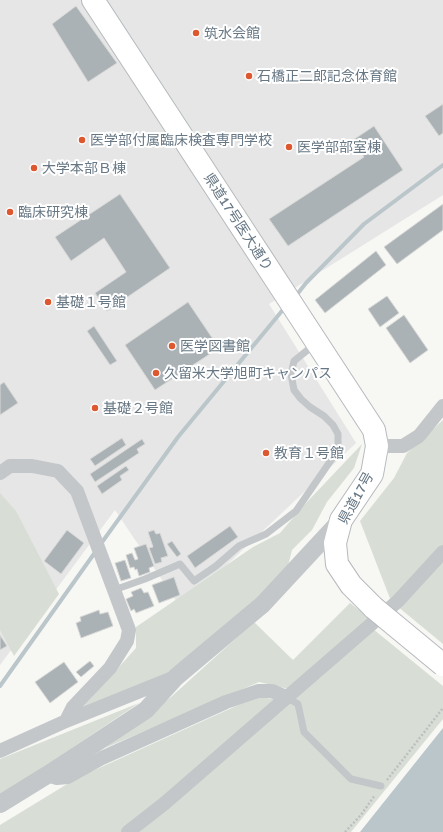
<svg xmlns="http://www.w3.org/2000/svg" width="443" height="832" viewBox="0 0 443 832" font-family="Signika,'Noto Sans JP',sans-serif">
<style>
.built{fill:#e5e6e5}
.green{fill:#d8ded5}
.water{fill:#bac6ca}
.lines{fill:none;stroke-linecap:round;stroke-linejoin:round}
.stream{stroke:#bac6ca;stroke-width:4}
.building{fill:#aab2b6;stroke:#d9d9d7}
.primary-casing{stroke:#b6babe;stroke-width:24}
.path{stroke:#bdbfc1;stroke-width:2.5;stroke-dasharray:2 2;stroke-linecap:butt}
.service{stroke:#c3c7ca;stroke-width:7}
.minor{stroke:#c3c7ca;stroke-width:14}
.tertiary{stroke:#c3c7ca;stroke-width:18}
.primary{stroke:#fff;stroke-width:22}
.primary-bridge-casing{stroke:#b6babe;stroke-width:24;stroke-linecap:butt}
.primary-bridge{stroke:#fff;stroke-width:22}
.poi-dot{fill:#dd572f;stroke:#fff;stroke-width:1.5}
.labels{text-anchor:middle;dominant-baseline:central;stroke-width:4;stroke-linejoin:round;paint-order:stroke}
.poi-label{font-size:14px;fill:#677784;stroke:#fff;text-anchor:start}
.street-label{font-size:14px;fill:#677784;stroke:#fff}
</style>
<rect width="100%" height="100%" fill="#f7f7f4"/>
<path class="built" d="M0,0H443V195L269,304L356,443L181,608L115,510L0,665Z"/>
<path class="green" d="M443,420V545L391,601L360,521L394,478L407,453Z
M362,444L354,468L327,502L312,530L292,550L287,570L178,670L83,707L136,648V627L253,547L280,533L307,502Z
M0,493L16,511L59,594L14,656L0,630Z
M443,556V644L397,606Z
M350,603L369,618L289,689L259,682L105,748L171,697L254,622L293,660Z
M373,629L443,686V719L351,832H0V825L77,778L256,697L276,699Z
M139,703L0,796V759Z"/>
<path class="water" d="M443,728V832H360Z"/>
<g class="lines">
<path class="stream" d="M295,297L306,283L364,224L443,165
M100,545L178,437L286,306
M0,686L96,551"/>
</g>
<path class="building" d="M76,6L117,63L88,82L52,24Z
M443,104V133L439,136L425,116Z
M374,126L403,170L288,246L269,219L364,157L353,140Z
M120,194L170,268L107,311L95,293L126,272L104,238L71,261L55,237Z
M443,204V230L397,264L384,247Z
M376,251L386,265L325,313L315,300Z
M387,296L399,313L380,327L368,309Z
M188,302L219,348L155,390L125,345Z
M404,315L428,350L410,363L386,328Z
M94,326L117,361L110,365L87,331Z
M4,382L18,403L0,415V385Z
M122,438L126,445L95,466L90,459Z
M142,439L145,444L137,449L139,453L95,482L90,474Z
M126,466L129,470L120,476L122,480L102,494L97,486Z
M230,526L238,537L195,568L187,556Z
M67,530L84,543L61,574L44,561Z
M154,530L156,534L160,533L168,556L161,558L162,562L155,564L149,548L153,547L148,532Z
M172,541L181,554L177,557L167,544Z
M146,544L154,566L149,568L150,572L139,576L137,569L135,570L134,567L130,568L126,555L132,553L135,560L138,559L134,548Z
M125,560L131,578L121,581L115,563Z
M174,577L180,595L159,603L152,585Z
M141,588L144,593L148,592L154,606L136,613L134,609L131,611L126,599L133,596L131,592Z
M99,610L100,614L108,612L113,626L81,638L76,623L81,621L80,617Z
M0,635L7,646L0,650Z
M90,661L94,666L81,677L76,672Z
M64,662L78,682L50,703L35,682Z"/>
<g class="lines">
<g class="primary-casing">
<path id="primary" d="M93,0L374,430L377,446L372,474L341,520L335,543L337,564L351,585L374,608"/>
</g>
<path class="path" d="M387,780L443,708
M345,832L361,815L375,795"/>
<path class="service" d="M114,590L145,579L180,564L194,581L216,566L239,546L266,534L296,511L338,450V434L333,425L324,416L310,407L301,399L294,390L291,374L294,361L315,344
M286,697L298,704L304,732L351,779L381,786"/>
<path class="minor" d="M377,446H403L419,436L443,406
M0,473L10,466H32L58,471L77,491L129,630L127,641L110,668L73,707L66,721
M0,751L66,721L175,677
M47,775L57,778L68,777L102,758L226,702L258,691H272L286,697
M128,832L165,803L398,601L443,552"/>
<path class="tertiary" d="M0,804L47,775L146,710L176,677L263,604L341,520"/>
<use href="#primary" class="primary"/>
<g class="primary-bridge-casing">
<path id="primary-bridge" d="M374,608L443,665"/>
</g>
<use href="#primary-bridge" class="primary-bridge"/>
</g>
<g class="poi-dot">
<circle cx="196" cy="33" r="4"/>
<circle cx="249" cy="76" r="4"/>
<circle cx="82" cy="140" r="4"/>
<circle cx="289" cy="147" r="4"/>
<circle cx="34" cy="168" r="4"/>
<circle cx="10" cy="212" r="4"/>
<circle cx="48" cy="302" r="4"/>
<circle cx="172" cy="346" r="4"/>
<circle cx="156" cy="373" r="4"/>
<circle cx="95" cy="408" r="4"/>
<circle cx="266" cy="453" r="4"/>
</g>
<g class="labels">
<g class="poi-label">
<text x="204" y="33">筑水会館</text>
<text x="257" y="76">石橋正二郎記念体育館</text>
<text x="90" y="140">医学部付属臨床検査専門学校</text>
<text x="297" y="147">医学部部室棟</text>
<text x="42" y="168">大学本部Ｂ棟</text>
<text x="18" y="212">臨床研究棟</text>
<text x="56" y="302">基礎１号館</text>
<text x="180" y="346">医学図書館</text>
<text x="164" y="373">久留米大学旭町キャンパス</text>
<text x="103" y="408">基礎２号館</text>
<text x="274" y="453">教育１号館</text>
</g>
<g class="street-label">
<text transform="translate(238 222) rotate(57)">県道17号医大通り</text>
<text transform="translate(356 498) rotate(-61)">県道17号</text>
</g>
</g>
</svg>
